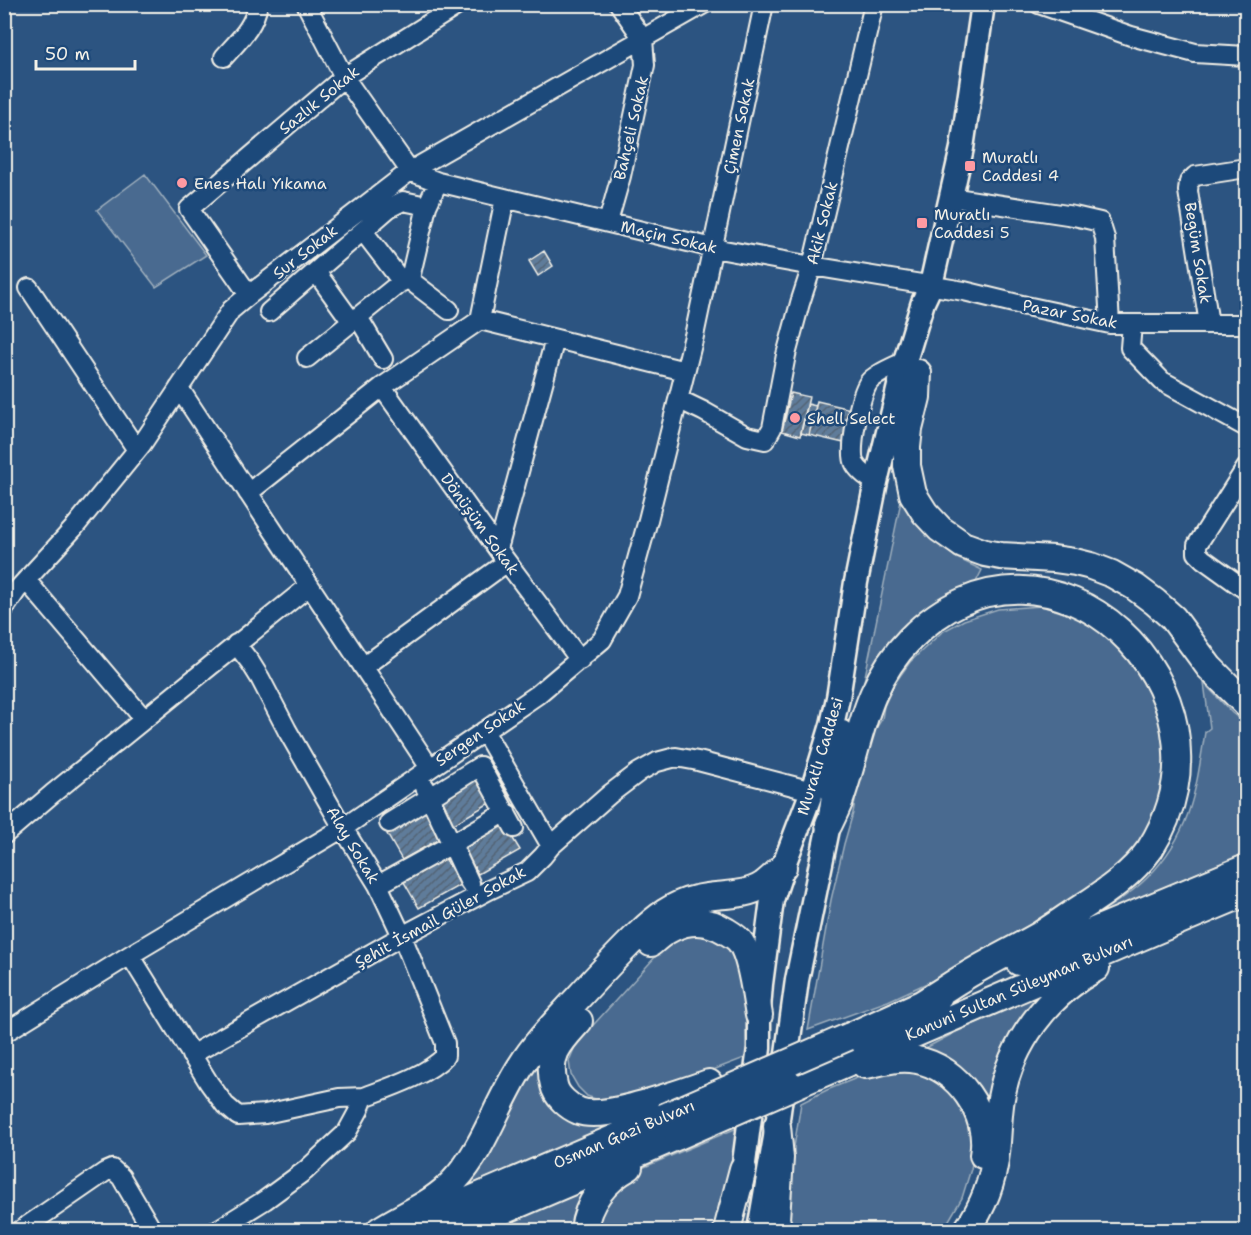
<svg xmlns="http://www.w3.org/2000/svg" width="1251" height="1235" viewBox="0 0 1251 1235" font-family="'Shantell Sans',sans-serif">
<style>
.grass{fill:#496b90;stroke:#9eaebc;stroke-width:1.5}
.building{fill:url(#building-hatch);stroke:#f4f1e8;stroke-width:1.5}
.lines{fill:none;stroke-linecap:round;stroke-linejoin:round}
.minor-casing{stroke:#f4f1e8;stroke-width:22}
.major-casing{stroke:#f4f1e8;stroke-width:27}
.highway-casing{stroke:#f4f1e8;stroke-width:30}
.minor{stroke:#1f4a7a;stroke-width:18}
.major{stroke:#1f4a7a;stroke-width:22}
.highway{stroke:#1f4a7a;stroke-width:26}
.highway-bridge-casing{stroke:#f4f1e8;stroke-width:30;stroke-linecap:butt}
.highway-bridge{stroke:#1f4a7a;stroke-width:26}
.poi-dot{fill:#ff9aa2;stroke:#1f4a7a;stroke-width:2}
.labels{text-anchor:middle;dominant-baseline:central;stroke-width:5;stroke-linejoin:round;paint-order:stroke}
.street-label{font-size:16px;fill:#f4f1e8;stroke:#1f4a7a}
.poi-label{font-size:16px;fill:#f4f1e8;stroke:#1f4a7a;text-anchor:start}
</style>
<defs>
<pattern id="building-hatch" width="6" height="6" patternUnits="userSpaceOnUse" patternTransform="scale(1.5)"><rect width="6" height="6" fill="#5e7b9a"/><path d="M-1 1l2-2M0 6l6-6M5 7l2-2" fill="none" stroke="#556474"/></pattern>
</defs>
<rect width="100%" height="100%" fill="#2c5481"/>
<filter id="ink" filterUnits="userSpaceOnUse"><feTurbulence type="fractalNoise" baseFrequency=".0167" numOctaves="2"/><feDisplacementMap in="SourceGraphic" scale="12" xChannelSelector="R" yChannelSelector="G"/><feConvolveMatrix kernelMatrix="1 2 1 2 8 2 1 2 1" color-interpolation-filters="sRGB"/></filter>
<g filter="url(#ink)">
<path class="grass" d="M145,174L206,255L156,287L97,210Z
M902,496L937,542L955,557L982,570L976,582L979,589L862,691Z
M1041,606L1085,619L1121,644L1164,716L1169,761L1153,825L1129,856L1089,887L964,966L888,1001L808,1030L831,900L844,844L853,813L861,765L871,736L882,719L884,706L895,683L910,662L942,632L964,620L998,609Z
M1204,683L1232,713L1246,724V855L1217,865L1091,918C1110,906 1131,894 1147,878C1191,834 1196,790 1205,732L1210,728Z
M684,933H712L738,956L746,999L747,1057L679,1083L604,1102L587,1096L578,1087L571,1075L569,1061L576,1044L667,944Z
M1047,991L993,1110L920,1051L956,1032Z
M541,1046C538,1069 538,1078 547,1099L625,1120L463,1188Z
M884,1067L918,1068L957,1092L976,1142L971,1169L962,1198L945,1227L942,1230H789L785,1204L801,1103L827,1090Z
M737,1128L720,1230H591L597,1211L635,1171Z
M588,1187L577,1230H485Z"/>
<path class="building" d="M544,251L553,266L538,276L529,261Z
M791,393L809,397L800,436L782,431Z
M817,401L851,409L844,443L809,435Z
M808,404L816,406L809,435L801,433Z
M478,775L493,801L452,825L437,799Z
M428,810L443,837L402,860L387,834Z
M504,824L520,850L478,874L463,848Z
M445,858L460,885L419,908L404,882Z"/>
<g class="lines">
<g class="minor-casing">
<path id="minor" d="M306,4L344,77L410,171L438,182L713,248L812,266L964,291L1026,306L1110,324H1246
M1039,4L1131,36L1195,53L1246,56
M224,57C239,40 254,27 258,4
M950,197L1074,216L1100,222L1105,238L1110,324
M608,222L621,176L645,65L643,39L619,4
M363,231L402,282
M316,272L352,322
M407,278L449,310
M29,288L137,450
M249,295L189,209L344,77L460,4
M269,312L389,208L403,201L427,206
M358,317L383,359
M480,320L505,198
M1132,324L1130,348L1162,381L1246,427
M1209,324L1188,191L1189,182L1195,176L1246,168
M307,358L411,274L427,206L438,182
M382,387L504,558L580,660
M179,388L430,768
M678,399L703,411L747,436L765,440L772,428L786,355L800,303L812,266L874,4
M1246,468L1197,545V553L1203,559L1246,590
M876,482C869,479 859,471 855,464C848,451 860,394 869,382C875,374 896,366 905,361
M248,493L382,387L480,320L685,371
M498,549L555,339
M26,580L144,719
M4,609L17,590L73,529L142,444L231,310L249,295L410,171L704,4
M363,667L507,562
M484,731L551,846
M425,787L470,883
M389,823L480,766L514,828
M4,835L52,794L309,586
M378,885L452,844L506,812
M130,955L209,1083L225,1105L238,1116L265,1114L339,1098L364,1097
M4,1033L130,955L343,828L537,695L602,640L627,596L648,520L694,336L764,4
M191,1055L402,936L489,890L527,872L543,856L551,846L610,794L639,772L657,762L676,757L698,761L812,791
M21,1230L105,1172L112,1169L121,1177L152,1230
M217,1230L265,1200L306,1170L347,1132L359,1110L364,1097C388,1088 428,1075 445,1056V1043L402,936L378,885L343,828L287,730L260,678L250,662L236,644"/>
</g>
<g class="major-casing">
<path id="major" d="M741,1186L759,1048V1009L761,984L772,900L783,867L812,791L832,725L838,698L856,582L876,482L905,361L923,302L931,285L962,148L983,4
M759,1230L777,1126L797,980L829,824L842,732"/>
</g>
<g class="highway-casing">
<path id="highway" d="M918,373L917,397L909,429L907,447V466L913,494L925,513L940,529L963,545L985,553L1001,556L1054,559L1075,562L1091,566L1112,574L1135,587L1155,602L1173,618L1209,667L1246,704
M829,824C833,815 838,806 841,797C861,739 864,686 910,639C1048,498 1251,689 1150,849C1132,874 1106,892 1081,908C1067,917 1054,926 1040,935C1019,947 997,958 976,970C958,980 941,992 923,1003
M651,943C673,922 699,914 726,931C731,934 738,938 741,943C752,959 755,995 759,1015
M1019,962L1246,868
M579,1021C560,1042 546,1055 554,1085C556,1096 569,1107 579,1111C605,1121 681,1092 709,1083
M848,1037L939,996
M865,1065C882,1062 900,1056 917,1060C957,1067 991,1114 983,1155
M793,1086L1155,931L1246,893
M777,1126L780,1158L776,1219L779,1230
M419,1222L664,1117
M380,1230C406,1213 434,1204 455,1180C485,1147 497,1103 521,1066C536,1042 557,1021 576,1000C597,977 617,955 639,934C656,918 673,904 696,899C718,893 743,898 763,885C770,880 777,873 783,867
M458,1230L678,1136
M584,1230C587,1203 605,1180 629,1167
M727,1230L743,1169
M967,1230C983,1207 993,1182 996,1153C998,1135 998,1116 1001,1098C1011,1043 1048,994 1096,968"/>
</g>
<use href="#minor" class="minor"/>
<use href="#major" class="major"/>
<use href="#highway" class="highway"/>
<g class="highway-bridge-casing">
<path id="highway-bridge" d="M664,1117L848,1037
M678,1136L793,1086"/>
</g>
<use href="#highway-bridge" class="highway-bridge"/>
</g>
</g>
<g class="poi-dot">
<rect x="964" y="160" width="12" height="12" rx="3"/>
<circle cx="182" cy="183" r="6"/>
<rect x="916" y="217" width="12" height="12" rx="3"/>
<circle cx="795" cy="418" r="6"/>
</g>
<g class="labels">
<g class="street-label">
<text transform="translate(319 100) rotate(-39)">Sazlık Sokak</text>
<text transform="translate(739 126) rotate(-78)">Çimen Sokak</text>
<text transform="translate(631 128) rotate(-77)">Bahçeli Sokak</text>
<text transform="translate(822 223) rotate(-76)">Akik Sokak</text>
<text transform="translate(669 237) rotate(13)">Maçin Sokak</text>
<text transform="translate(305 252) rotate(-38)">Sur Sokak</text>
<text transform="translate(1198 253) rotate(81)">Begüm Sokak</text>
<text transform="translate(1070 314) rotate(11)">Pazar Sokak</text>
<text transform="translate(480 524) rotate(54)">Dönüşüm Sokak</text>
<text transform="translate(480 733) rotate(-34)">Sergen Sokak</text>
<text transform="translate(820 756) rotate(-73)">Muratlı Caddesi</text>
<text transform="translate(353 845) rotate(59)">Alay Sokak</text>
<text transform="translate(440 917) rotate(-29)">Şehit İsmail Güler Sokak</text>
<text transform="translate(1019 988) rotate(-23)">Kanuni Sultan Süleyman Bulvarı</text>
<text transform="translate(624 1134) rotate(-23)">Osman Gazi Bulvarı</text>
</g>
<g class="poi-label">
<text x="982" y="157">Muratlı<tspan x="982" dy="18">Caddesi 4</tspan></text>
<text x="194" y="183">Enes Halı Yıkama</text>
<text x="934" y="214">Muratlı<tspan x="934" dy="18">Caddesi 5</tspan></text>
<text x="807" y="418">Shell Select</text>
</g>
</g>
<rect width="1251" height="1235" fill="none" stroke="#1f4a7a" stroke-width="24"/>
<rect x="12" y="12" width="1227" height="1211" fill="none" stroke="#f4f1e8" stroke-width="2" filter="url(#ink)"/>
<path d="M36 60v9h99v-9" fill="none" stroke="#f4f1e8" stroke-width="3"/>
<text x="45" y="60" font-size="18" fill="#f4f1e8" stroke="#1f4a7a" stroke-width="4.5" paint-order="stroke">50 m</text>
</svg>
